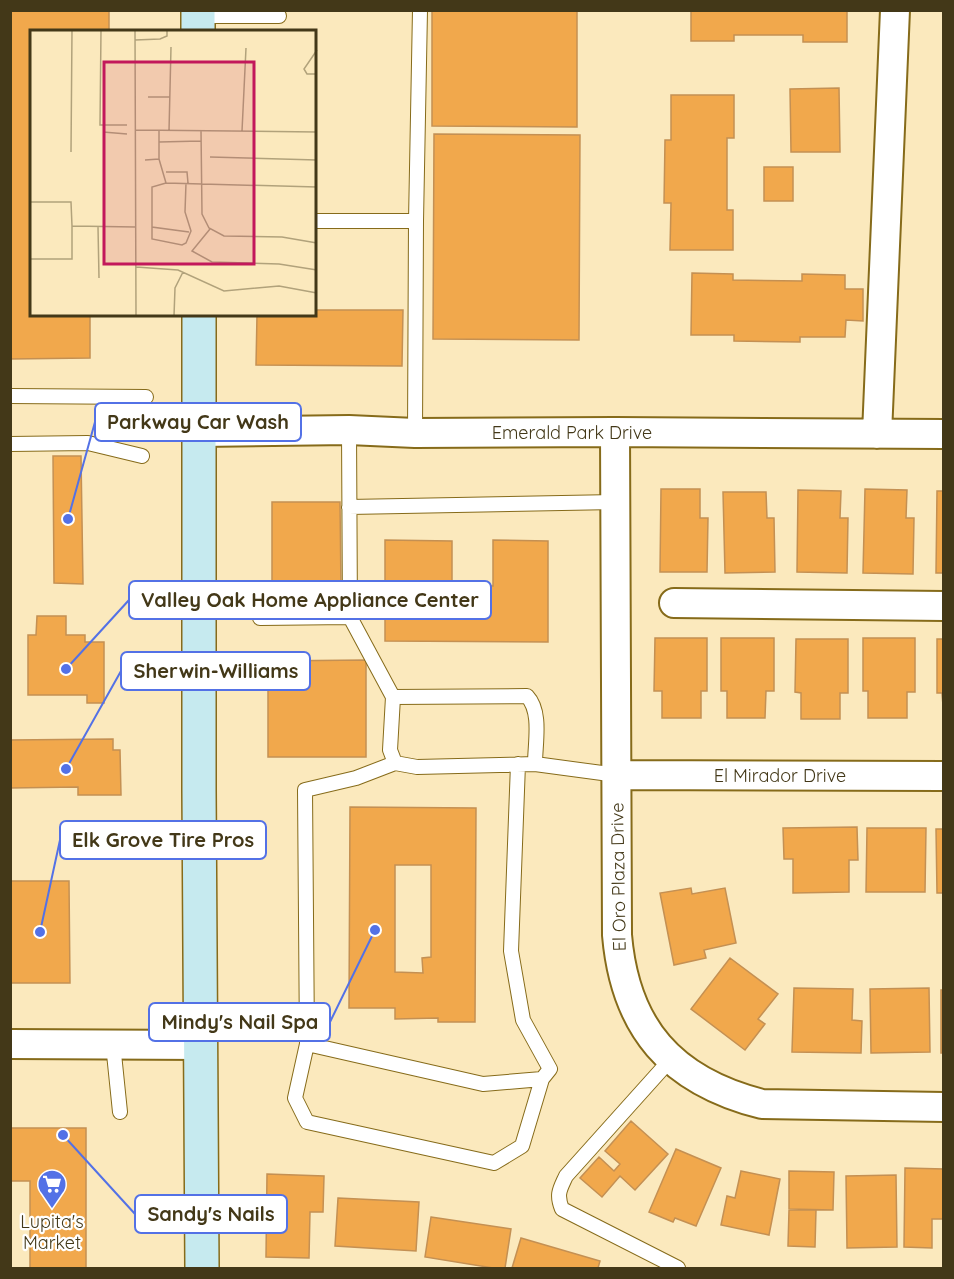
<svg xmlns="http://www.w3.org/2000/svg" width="954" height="1279" viewBox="0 0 954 1279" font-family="Quicksand,sans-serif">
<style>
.building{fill:#f1a84c;stroke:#c49053;stroke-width:1.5;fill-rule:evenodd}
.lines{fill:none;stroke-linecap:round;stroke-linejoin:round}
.lane-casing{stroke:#866b1a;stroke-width:16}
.street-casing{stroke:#866b1a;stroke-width:32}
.secondary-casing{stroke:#866b1a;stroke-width:36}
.lane{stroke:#fff;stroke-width:14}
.street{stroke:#fff;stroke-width:28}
.secondary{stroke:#c6eaef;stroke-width:33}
.labels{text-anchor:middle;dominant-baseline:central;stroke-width:4.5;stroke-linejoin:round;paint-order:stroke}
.street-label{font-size:18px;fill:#433818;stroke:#fff}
.poi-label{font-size:18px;fill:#433818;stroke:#fff}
.inset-road{fill:none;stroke:#b1a27b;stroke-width:1.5}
.view{fill:#c2185b;fill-opacity:0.15;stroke:#c2185b;stroke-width:3}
.inset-edge{fill:none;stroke:#433818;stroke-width:3}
.leader{fill:none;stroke:#5371e6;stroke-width:2}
.callout-dot{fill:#5371e6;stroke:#fff;stroke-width:2}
.callout{fill:#fff;stroke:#5371e6;stroke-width:2}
.callout-label{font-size:20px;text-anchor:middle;font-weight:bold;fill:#433818}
</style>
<rect width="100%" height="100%" fill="#fbe9bd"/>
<path class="building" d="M10,10H115L109,11V32H32V315H90V358L10,359Z
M432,10H577V127L432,126Z
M691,10H847V42H803V35H734V41H691Z
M839,88L840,152H791L790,89Z
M671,95H734V138H727V210H733V250H670L671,203H664L665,140H671Z
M434,134L580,135L579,340L433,339Z
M764,167H793V201H764Z
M692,273L733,274V280L802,281V274L845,275V289H863V321L846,320L845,337H800V342L734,341V335H691Z
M315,310H403L402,366L256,365L257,315H315Z
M53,456H81L83,584L54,583Z
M661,489H700V518H708L707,572H660Z
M865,489L907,490L906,518H914L913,574L863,573Z
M798,490L841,491L840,518H848L847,573L797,572Z
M937,491H944V573H936Z
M723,492H766L767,518H774L775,572L725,573Z
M272,502H340L341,589L272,590Z
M385,540L452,541V585L493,586V540L548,541V642L385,641Z
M37,616H66V635H85V642H104V703H87V695H28V635H36Z
M655,638H707V691H701V718H662V691H654Z
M721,638H774V691H766L765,718H727V691H721Z
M863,638H915V692H907V718H868V691H863Z
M796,639H848V693H840V719H801V693L795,692Z
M937,639H944V719L942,693H937Z
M366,660V757H268V661Z
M113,739V750H120L121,795H78V787L10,788V740Z
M350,807L476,808L475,1022H438V1018L395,1019V1008H349ZM395,865H431V957L422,958L423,973L395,972Z
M857,827L858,860H849V892L793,893V859H784L783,828Z
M867,828H926L925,892H866Z
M936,829H944V893H937Z
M10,881H69L70,983H10Z
M691,888L692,894L725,888L736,943L704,950L706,958L674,965L660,893Z
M730,958L778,994L758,1019L765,1024L745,1050L691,1009Z
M794,988L853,989L852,1020L862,1021L861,1053L792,1052Z
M929,988L930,1052L871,1053L870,989Z
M941,990H944V1053H941Z
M631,1121L668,1154L635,1190L620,1176L602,1197L580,1178L599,1157L614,1171L620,1164L605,1151Z
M10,1128H86V1268H30V1181H10Z
M676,1149L721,1168L696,1226L675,1218L673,1222L649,1212Z
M905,1168L944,1169V1219H932V1248L904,1247Z
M741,1171L780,1179L769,1235L721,1225L727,1196L735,1198Z
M789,1171L834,1172L833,1210L789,1209Z
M267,1174L324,1176L323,1212H310L309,1258L266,1257Z
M896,1175L897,1247L847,1248L846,1176Z
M338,1198L419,1202L416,1251L335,1246Z
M789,1210H816L815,1247L788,1246Z
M431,1217L511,1229L505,1268H493L425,1257Z
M521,1238L600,1261L598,1268H512Z"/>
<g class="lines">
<g class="lane-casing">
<path id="lane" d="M198,16H279
M315,221H416
M10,396L146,397
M415,433L416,221L420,10
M10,444L88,443L142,456
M349,507L616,502
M350,617L393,697L390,750L395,763L417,767L535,764L617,775
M260,618L350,617L349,430
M393,697L527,696C542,712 535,743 535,764
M395,763L356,778L305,790L307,1044L483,1084L542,1079
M113,1044L120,1112
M307,1044L295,1098L307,1122L494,1163L522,1146L542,1079L550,1069L523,1020L511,951L518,764
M671,1059L566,1176C560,1189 556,1194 562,1209L678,1268"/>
</g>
<g class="street-casing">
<path id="street" d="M200,432L349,430L415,433L615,432L944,434
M615,432L617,935C625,1028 671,1081 762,1104L944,1107
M877,434L895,10
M674,603L944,606
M617,775L944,776
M10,1044L202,1045"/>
</g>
<g class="secondary-casing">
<path id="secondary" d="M198,10V32
M199,315V790L202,1268"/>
</g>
<use href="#lane" class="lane"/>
<use href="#street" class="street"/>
<use href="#secondary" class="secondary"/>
</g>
<defs>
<g id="supermarket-pin" transform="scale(1.5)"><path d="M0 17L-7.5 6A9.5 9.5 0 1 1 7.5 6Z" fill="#5371e6" stroke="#fff"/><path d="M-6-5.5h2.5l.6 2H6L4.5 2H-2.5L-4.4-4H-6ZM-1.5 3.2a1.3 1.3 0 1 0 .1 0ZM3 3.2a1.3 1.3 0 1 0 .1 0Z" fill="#fff"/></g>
</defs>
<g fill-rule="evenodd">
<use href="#supermarket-pin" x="52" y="1184"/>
</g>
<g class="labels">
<g class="street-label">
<text x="572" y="432">Emerald Park Drive</text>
<text x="780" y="775">El Mirador Drive</text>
<text transform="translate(618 877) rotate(-91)">El Oro Plaza Drive</text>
</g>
<g class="poi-label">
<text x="52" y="1221">Lupita's<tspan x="52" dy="21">Market</tspan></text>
</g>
</g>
<g transform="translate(30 30)">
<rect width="286" height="286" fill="#fbe9bd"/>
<path class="inset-road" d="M71,0L70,95H97M105,0L106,286M105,10L130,9L137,6V0M287,20L274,39L277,44H287M118,67H140M106,100L287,102M171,100L172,184L179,198L194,206L252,207L287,213M139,101L141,17M212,101L216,18M73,102L97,104M129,112L171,111M41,122L42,0M180,127L287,130M129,129L136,153L287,157M115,130L129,129V100M136,142H157L158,153M136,153L122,157V197L159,202M0,172H41L42,196V229H0M42,196L106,197M68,197L69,248M122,197V209L152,215L156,213L161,201L155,182L156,153M180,199L162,221L182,232L249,234L287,240M106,237L148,240L194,261L249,256L287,263M144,286L145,258L153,242"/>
<path class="view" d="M74,32H224V234H74Z"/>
<rect width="286" height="286" class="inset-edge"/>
</g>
<path class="leader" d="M68 519L95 422M66 669L129 600M66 769L121 671M40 932L60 840M375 930L330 1022M63 1135L135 1214"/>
<g class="callout-dot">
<circle cx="68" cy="519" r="6"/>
<circle cx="66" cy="669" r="6"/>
<circle cx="66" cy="769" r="6"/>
<circle cx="40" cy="932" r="6"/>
<circle cx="375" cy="930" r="6"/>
<circle cx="63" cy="1135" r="6"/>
</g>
<g class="callout">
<rect x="95" y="403" width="206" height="38" rx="6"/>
<rect x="129" y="581" width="362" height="38" rx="6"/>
<rect x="121" y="652" width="189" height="38" rx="6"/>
<rect x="60" y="821" width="206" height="38" rx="6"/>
<rect x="149" y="1003" width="181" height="38" rx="6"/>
<rect x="135" y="1195" width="152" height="38" rx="6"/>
</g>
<g class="callout-label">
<text x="198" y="429">Parkway Car Wash</text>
<text x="310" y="607">Valley Oak Home Appliance Center</text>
<text x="216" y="678">Sherwin-Williams</text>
<text x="163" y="847">Elk Grove Tire Pros</text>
<text x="240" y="1029">Mindy's Nail Spa</text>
<text x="211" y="1221">Sandy's Nails</text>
</g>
<rect width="954" height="1279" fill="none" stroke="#433818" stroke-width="24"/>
</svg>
